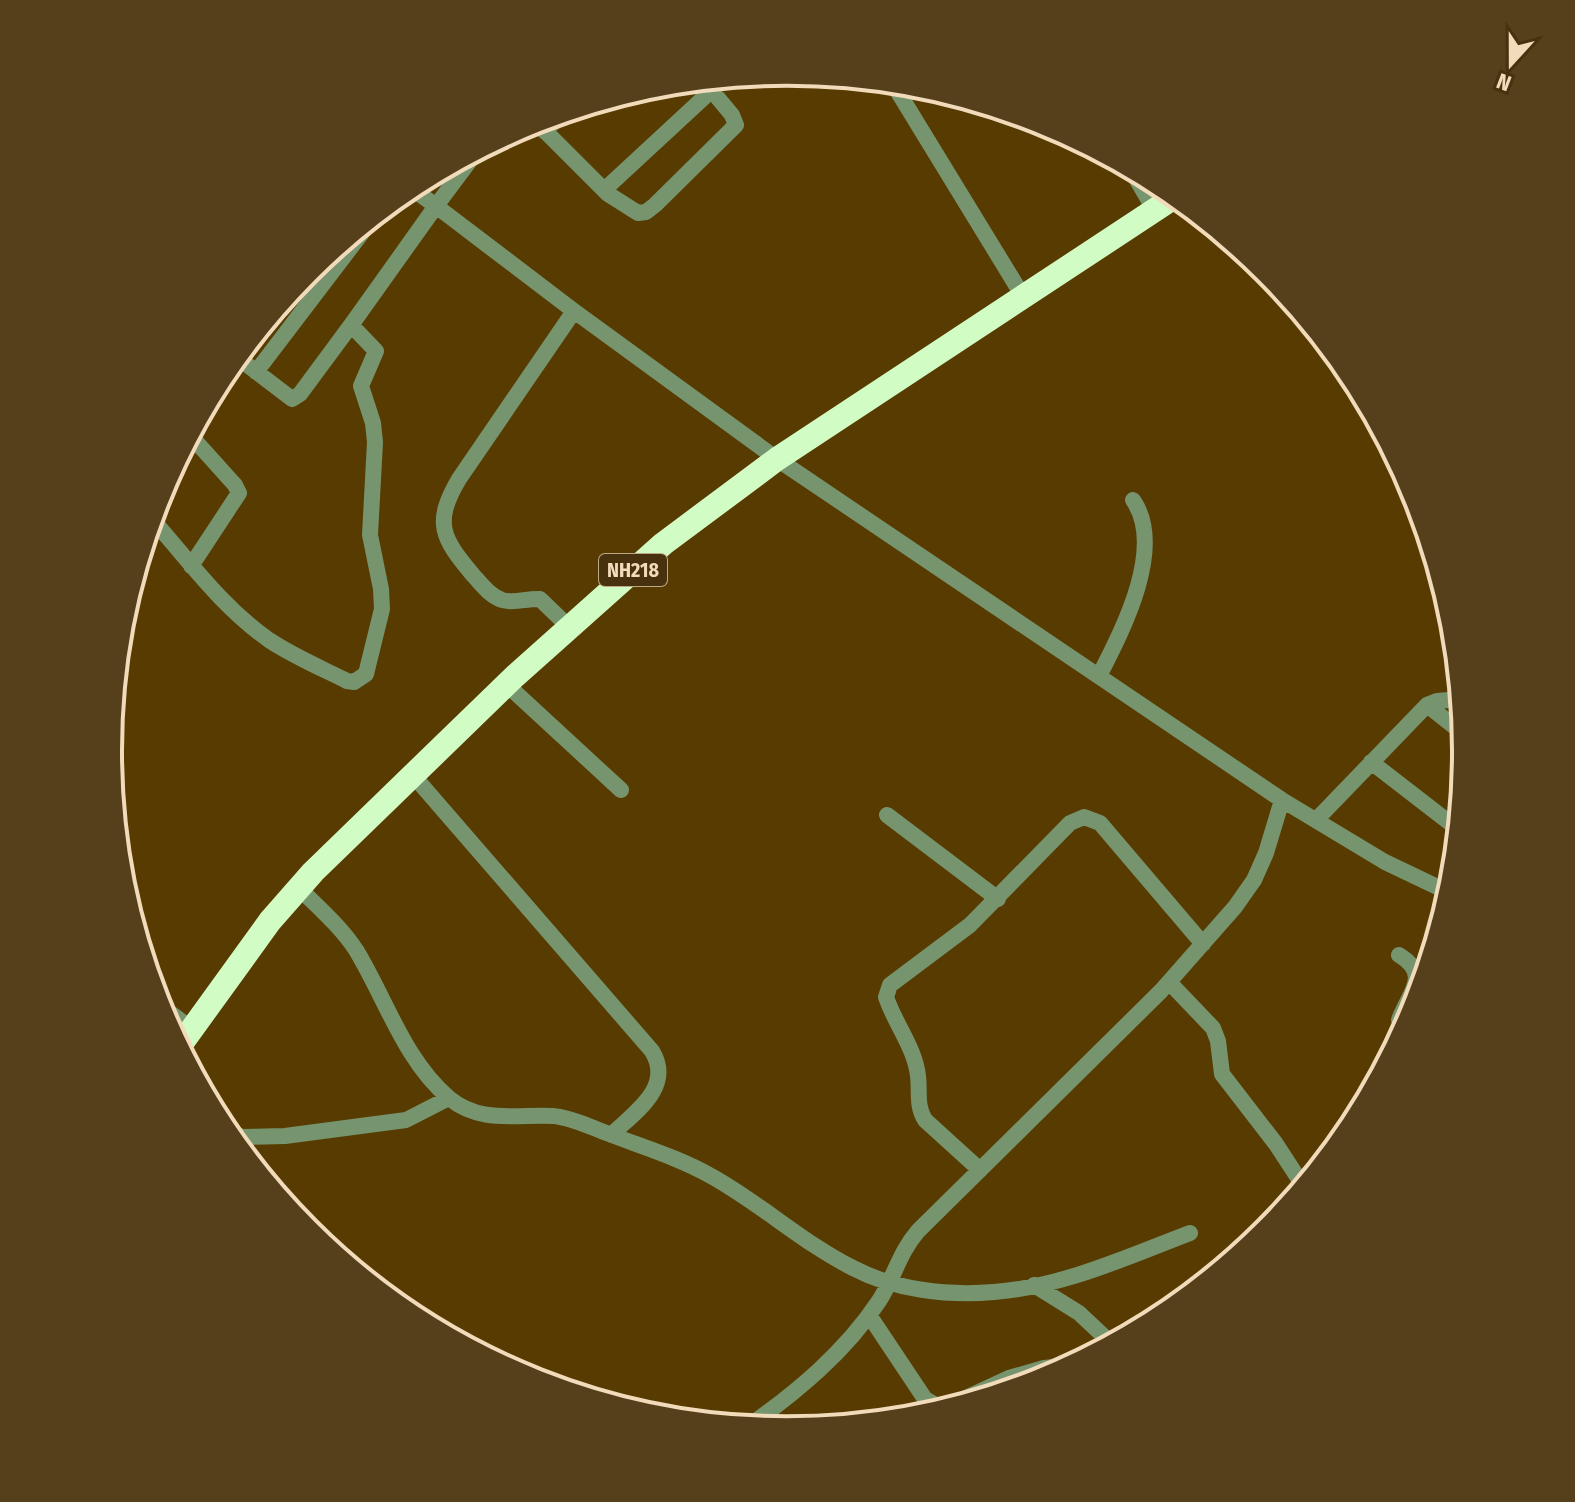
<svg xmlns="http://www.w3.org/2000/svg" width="1575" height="1502" viewBox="0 0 1575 1502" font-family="'Fira Sans Condensed',sans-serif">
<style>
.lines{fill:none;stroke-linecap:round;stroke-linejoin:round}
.street{stroke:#76946e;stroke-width:16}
.highway{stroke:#d1fdc5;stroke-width:24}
.labels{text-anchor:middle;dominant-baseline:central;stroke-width:7;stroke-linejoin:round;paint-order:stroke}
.shield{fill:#47320d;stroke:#bea886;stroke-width:2}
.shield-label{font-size:20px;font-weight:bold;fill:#f1dbba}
.rim{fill:none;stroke:#f1dbba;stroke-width:4}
</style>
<rect width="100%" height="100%" fill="#573b00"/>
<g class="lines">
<path class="street" d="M892,82L1024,298
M535,121L608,194L638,213L646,212L655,205L736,125L732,115L703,80
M544,131L565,112
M477,151L436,206L574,311L777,459L1282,800L1385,862L1450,893
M1130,168L1155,211
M604,190L725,78
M237,357L292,399L300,394L354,321
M256,372L374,217
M190,435L235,485L239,493L191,566
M152,519C189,561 222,607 269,640C293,656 321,668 347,681L354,682L366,674L382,609L381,589L370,535L375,442L373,423L361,386L376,351L353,327L354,321L436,206L410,187
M569,627L540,599C527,598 514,604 502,600C489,595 482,585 473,575C442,538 433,523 459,479L574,311
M1099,676C1122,631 1166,548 1133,500
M506,684L621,790
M1427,705L1465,735
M1371,762L1459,830
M412,774L652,1051C674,1087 635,1112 611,1135
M887,815L998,899
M1316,820L1427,705L1437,701L1461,699
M299,888C319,908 341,927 356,950C386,999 404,1060 449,1098C480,1124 517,1114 553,1116C567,1117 581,1123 594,1128C632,1144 674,1155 711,1176C760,1203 803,1243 853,1268C895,1290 947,1296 994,1292C1062,1287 1127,1257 1190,1233
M1399,955C1432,975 1408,994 1399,1020L1408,1025
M1169,982L1213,1028L1218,1041L1222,1074L1276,1144L1304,1187
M158,1004L192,1029
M225,1131L243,1137L246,1145L243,1153
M243,1137L285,1136L406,1120L449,1098
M980,1170L925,1120C916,1105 920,1093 918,1076C915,1048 895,1024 886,997L890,985L970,925L1070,823L1084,817L1100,823L1203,944
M1034,1285L1079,1313L1112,1344
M869,1315L925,1399L942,1409L1009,1378L1044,1368L1073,1365
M749,1426C798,1391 845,1352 879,1301C894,1278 899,1253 918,1231L1161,991L1235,907L1254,880L1266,853L1282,800"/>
<path class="highway" d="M179,1047L270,921L313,872L515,676L663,544L777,459L1176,196"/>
</g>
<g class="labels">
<rect class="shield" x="599" y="554" width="68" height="32" rx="6"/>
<g class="shield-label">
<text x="633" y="570">NH218</text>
</g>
</g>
<path d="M0 0H1575V1502H0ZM122 751a665 665 0 1 1 1330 0a665 665 0 1 1-1330 0Z" fill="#55401b" fill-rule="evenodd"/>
<path class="rim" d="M122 751a665 665 0 1 1 1330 0a665 665 0 1 1-1330 0Z"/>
<g transform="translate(1511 64) rotate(201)" stroke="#47320d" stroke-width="6" paint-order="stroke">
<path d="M0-6L14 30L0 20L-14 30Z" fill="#f1dbba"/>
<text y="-12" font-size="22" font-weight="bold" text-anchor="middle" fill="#f1dbba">N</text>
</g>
</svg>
